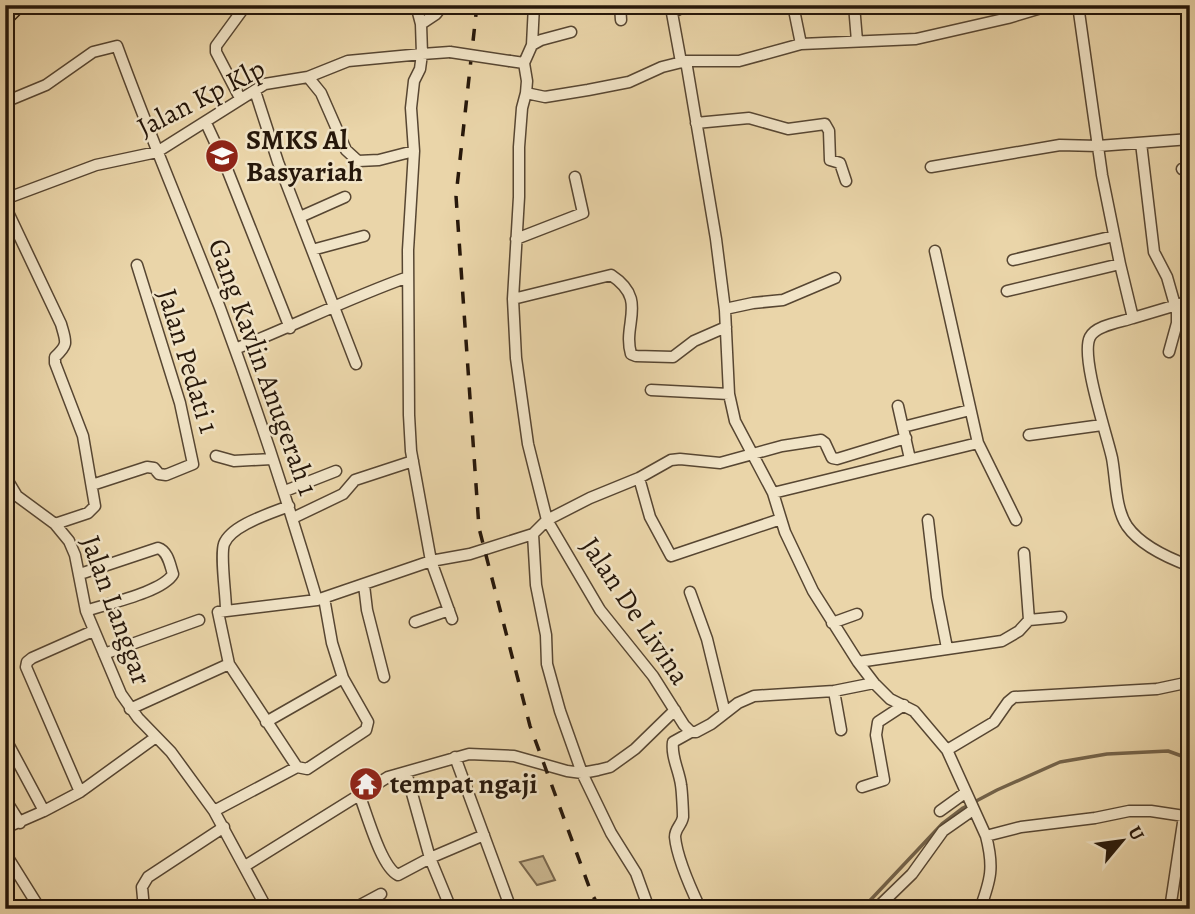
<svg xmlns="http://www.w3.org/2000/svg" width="1195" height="914" viewBox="0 0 1195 914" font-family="Alegreya,serif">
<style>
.green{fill:#c9b58e;stroke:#78664c;stroke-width:2}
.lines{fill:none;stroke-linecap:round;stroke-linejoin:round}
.stream{stroke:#736249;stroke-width:3.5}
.street-casing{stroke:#574632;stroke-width:13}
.primary-casing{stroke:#26170a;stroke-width:19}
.street{stroke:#f1e4c7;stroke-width:10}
.primary{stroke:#ead5a9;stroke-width:16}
.rail{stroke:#26170a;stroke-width:3.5;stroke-dasharray:12 12;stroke-linecap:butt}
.street-bridge-casing{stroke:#574632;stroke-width:13;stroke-linecap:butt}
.street-bridge{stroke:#f1e4c7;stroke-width:10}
.labels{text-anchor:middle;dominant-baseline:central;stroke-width:5;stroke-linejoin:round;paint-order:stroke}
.street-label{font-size:28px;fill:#26170a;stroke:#f1e4c7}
.poi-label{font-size:28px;font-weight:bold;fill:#26170a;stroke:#f1e4c7;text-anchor:start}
</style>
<rect width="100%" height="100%" fill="#ead5a9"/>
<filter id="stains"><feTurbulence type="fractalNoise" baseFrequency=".00286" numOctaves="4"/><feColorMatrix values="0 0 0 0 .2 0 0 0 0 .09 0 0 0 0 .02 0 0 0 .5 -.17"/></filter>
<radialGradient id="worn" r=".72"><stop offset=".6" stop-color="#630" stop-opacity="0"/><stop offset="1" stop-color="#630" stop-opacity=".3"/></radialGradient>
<path class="green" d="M543,856L555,880L537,885L520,862Z"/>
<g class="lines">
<path class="stream" d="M862,909L942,824L963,808L997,790L1060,762L1107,754L1168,751L1190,759"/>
<g class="street-casing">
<path id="street" d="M416,5L421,24
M620,5L621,20
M793,5L801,44
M854,5L857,41
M1078,5L1102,175L1120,264L1133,318C1122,322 1096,325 1090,337C1080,356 1107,435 1112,458C1116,479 1115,508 1127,526C1141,546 1168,558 1190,566
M532,45L541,40L571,32
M450,52L422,54L420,69L414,81L411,108L414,151L408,250L409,415L411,451L431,561L452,619
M510,61L524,63L527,81L526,93L545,97L588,90L629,82L662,67L686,61H739L801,44L916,39L1008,18L1051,5
M686,61L716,239L725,310L729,394L735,421L773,493L785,532L813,591L858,662L874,683L890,699L914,711L947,750L986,836L1021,827L1095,818L1129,811H1151L1184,816
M681,62L672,13L686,5
M524,63L532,45L534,5
M308,77L348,61L422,54L421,24L436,14L443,5
M255,91L278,162L356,364
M526,93L522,108L519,147V197L513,299L516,358L528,444L547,520L533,534L536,585L546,635L547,664L560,711L582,773L611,833L636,873L649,909
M240,98L216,52V46L246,5
M5,102L46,85L93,52L117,46C149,134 186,220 220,308C256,405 288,502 317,600
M206,123L225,164L290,328
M696,123L749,118L788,129L825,124L829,131L830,160L840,163L846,181
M1141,143L1154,252L1167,277L1177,312V323L1169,352
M931,167L1060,145L1098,146L1190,139
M1182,169L1190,168
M5,199L96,165L157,152L265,84L308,77L321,93L346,150L358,161L379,160L414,151
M5,206L61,324C66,342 69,344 55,357V363L83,436L95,506L88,513L55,524
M300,217L345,197
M516,239L583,213L575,177
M312,250L364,236
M1013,260L1114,236
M1007,291L1120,264
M513,299L611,275C649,300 622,323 631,354L636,356L673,357L694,341L726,327
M725,309L753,303L783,300L835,278
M1133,318L1190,301
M235,349C293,326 349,298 408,277
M651,390L729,394
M898,406L910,459
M903,427L970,410
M1029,435L1102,425
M978,443L1016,520
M216,456L234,461L272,459
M5,476L17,496L55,524L69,541L75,555L86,611L121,694L138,718L171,752L214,811L267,909
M639,478L650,517L671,556L781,519
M92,485L147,467L154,468L159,474L166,475L193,464L180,403L137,265
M285,491L336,471
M773,493L978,443L935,251
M293,518L343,494L355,480L413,461
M928,520L937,597L947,648
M80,574L158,548C168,551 170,565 173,574C163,592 106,604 86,611
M364,585L367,610L384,677
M690,592L707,639L725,713
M324,598L332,643L343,678L368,722L366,730L307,769L297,767L229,664L218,612L317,600L431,561L470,554L533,534
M226,610C226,594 220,556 224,544C231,525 272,513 289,506
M1029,620L1061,617
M415,622L449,610
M832,623L857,614
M104,654L199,620
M858,662L1002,641L1019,631L1029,620L1024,553
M834,691L841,730
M130,709L229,664
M266,722L343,678
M691,732L684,725L653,676L600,610L547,520L590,498L639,478L671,460L680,459L720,463L782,446L821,440L825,443L832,458L837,459L906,438
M5,738L44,811L5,828
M947,750L994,722L1008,702L1014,697L1157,689L1190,682
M455,757L511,909
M406,772L430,858L451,909
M862,787L884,780L876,735L878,722L904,705
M80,792L26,667L27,662L32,658L93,631
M359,794C367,814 381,867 398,875L430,858L484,835
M5,799L20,823
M44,811L80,792L156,737
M214,811L297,767
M940,811L965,793
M5,853L40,909
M245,866L388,777L469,754L514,756L567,771L582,773L598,770L610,767L635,749L675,710
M700,908C691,889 677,858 675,837C675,828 682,825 683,817C683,811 682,791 681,785C679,770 671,757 673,742L691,732H696L711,724L738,703L754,696L834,691L874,683
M144,909L142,887L148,877L224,827
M353,909L381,894
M876,909L912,874L943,831L973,810
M980,909C991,879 994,867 986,836
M1170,909L1184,816L1190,806"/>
</g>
<g class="primary-casing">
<path id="primary" d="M5,17L17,5"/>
</g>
<use href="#street" class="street"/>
<use href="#primary" class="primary"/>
<path class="rail" d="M477,5L456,196L479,528L530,726L591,892L600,909"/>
<g class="street-bridge-casing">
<path id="street-bridge" d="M450,52L510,61"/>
</g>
<use href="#street-bridge" class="street-bridge"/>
</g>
<defs>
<g id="school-disc" transform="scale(1.75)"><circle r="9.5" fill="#8f2418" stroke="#f1e4c7"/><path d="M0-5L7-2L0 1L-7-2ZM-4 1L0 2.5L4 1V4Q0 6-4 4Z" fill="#fff"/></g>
<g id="temple-disc" transform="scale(1.75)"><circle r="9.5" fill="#8f2418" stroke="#f1e4c7"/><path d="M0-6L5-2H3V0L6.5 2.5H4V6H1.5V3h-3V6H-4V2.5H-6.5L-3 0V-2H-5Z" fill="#fff"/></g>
</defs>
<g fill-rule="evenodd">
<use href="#school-disc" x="222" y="156"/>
<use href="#temple-disc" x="366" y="784"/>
</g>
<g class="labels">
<g class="street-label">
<text transform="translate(201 98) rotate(-27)">Jalan Kp Klp</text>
<text transform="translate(188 361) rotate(73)">Jalan Pedati 1</text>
<text transform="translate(263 367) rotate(70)">Gang Kavlin Anugerah 1</text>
<text transform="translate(116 610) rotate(70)">Jalan Langgar</text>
<text transform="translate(635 611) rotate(56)">Jalan De Livina</text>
</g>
<g class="poi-label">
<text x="246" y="140">SMKS Al<tspan x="246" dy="32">Basyariah</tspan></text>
<text x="390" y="784">tempat ngaji</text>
</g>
</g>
<rect width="1195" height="914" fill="none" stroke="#ead5a9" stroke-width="28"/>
<rect x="7" y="7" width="1181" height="900" fill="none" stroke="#26170a" stroke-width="3.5"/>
<rect x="14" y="14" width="1167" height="886" fill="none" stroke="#26170a" stroke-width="2"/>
<g transform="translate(1122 841) rotate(61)" stroke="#f1e4c7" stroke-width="5" paint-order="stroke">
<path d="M0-5L12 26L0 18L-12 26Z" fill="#26170a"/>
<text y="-10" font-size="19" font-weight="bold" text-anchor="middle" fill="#26170a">U</text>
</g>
<rect width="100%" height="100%" filter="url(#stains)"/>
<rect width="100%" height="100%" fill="url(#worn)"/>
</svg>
